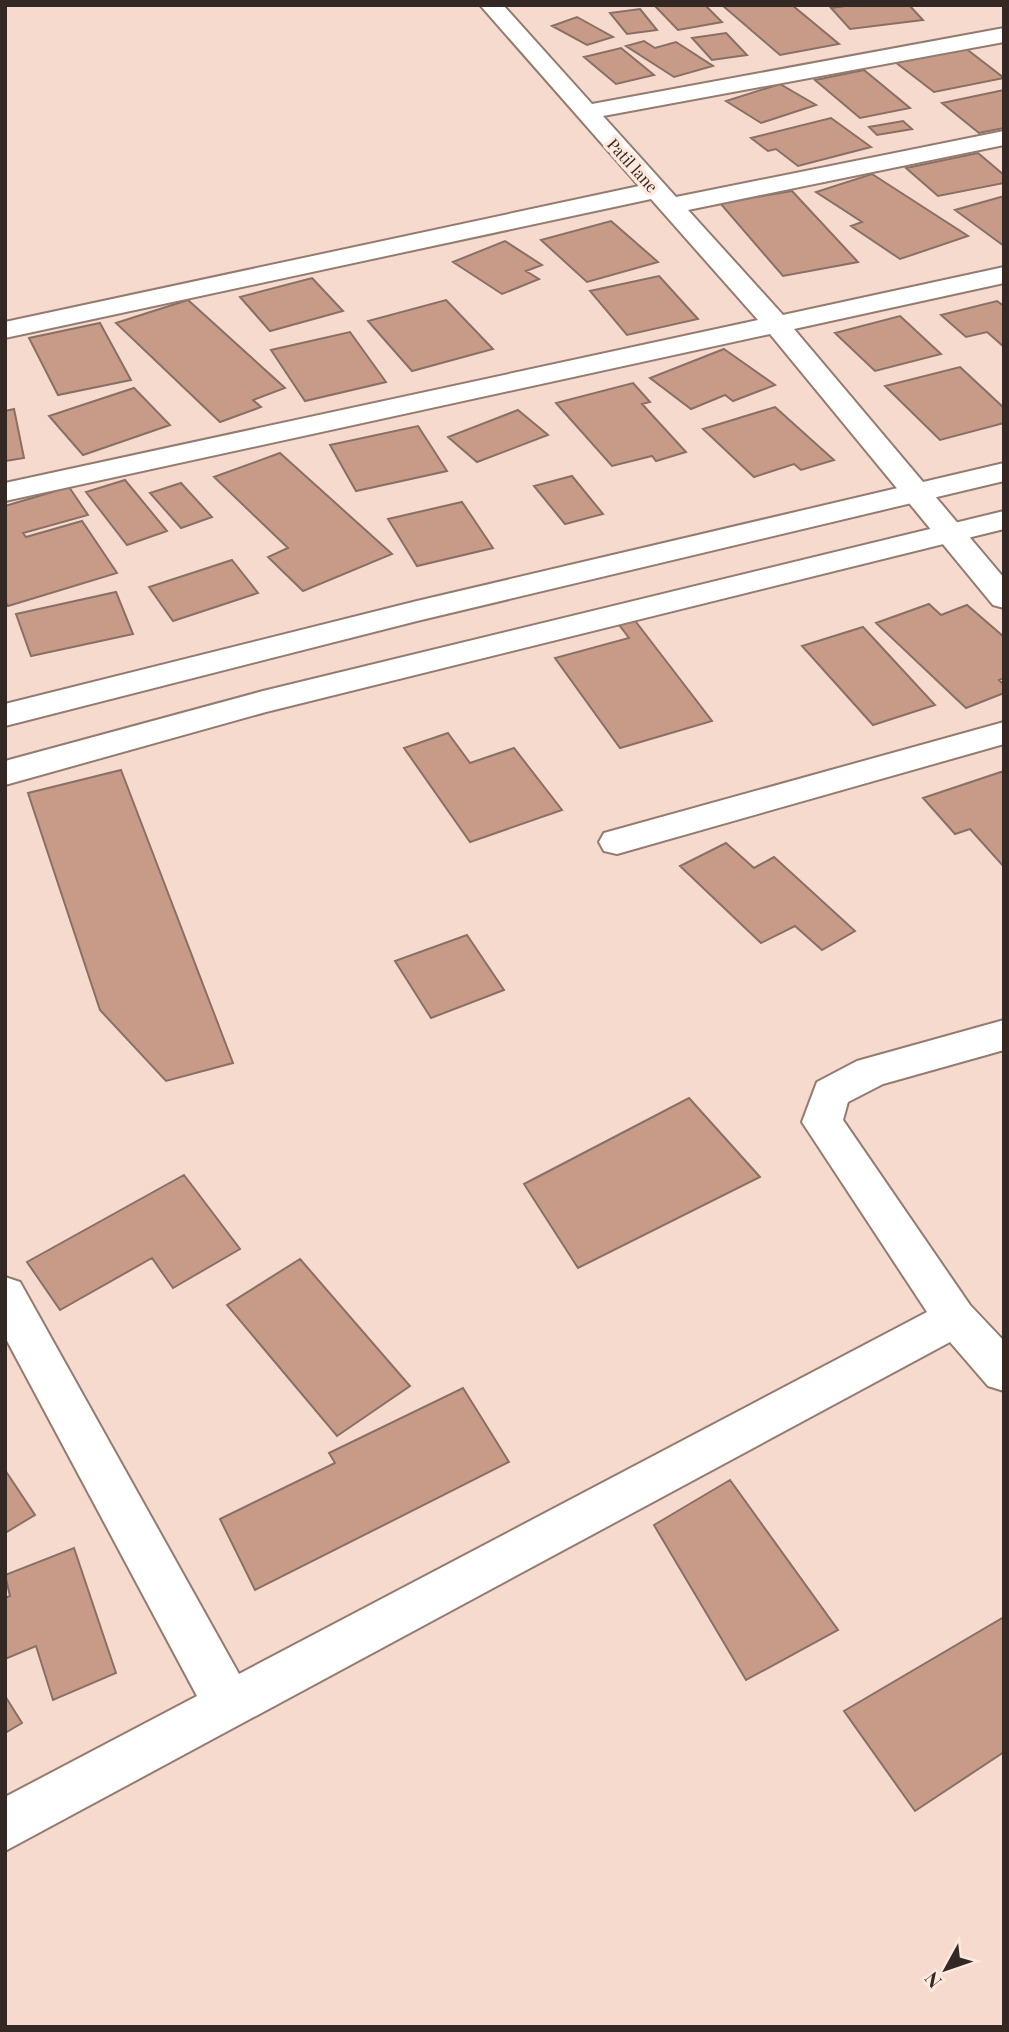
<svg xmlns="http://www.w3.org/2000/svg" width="1009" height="2032" viewBox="0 0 1009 2032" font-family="'Playfair Display',serif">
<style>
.building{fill:#c79b87;stroke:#887065;stroke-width:2}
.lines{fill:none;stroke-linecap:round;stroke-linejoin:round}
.minor-casing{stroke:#947b70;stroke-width:4}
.tertiary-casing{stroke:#947b70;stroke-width:4}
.minor{fill:#fff;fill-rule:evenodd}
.tertiary{fill:#fff;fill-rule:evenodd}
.labels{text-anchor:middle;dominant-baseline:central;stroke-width:7;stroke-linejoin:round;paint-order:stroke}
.far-street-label{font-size:16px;fill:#332824;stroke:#ffe9df}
</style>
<rect width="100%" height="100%" fill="#f6dace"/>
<path class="building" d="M654,5H705L722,22L678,30Z
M722,5H792L839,44L780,55Z
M853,5H909L923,20L850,29L831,8Z
M640,9L657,30L627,34L610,13Z
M577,17L613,37L587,45L552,26Z
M726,33L747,55L712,60L692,38Z
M644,41L655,48L676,42L713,66L674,77L626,46Z
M960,44L1004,78L934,92L890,58Z
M621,48L654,75L616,84L584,57Z
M864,70L910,108L860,118L815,80Z
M780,84L816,105L761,123L726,101Z
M1004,90V128L979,133L942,103Z
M831,118L871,147L798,166L776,149L768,151L751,138Z
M903,121L912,129L877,135L869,127Z
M978,153L1004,175V183L938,196L906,168Z
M872,174L968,236L900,259L851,226L862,222L816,192Z
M792,191L858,262L783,276L720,203Z
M1004,196V246L955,210Z
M611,221L658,262L587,282L541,240Z
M505,241L542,265L526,271L539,279L502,294L453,262Z
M659,276L698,319L627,335L590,291Z
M312,278L343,311L270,331L240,297Z
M188,300L285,388L253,400L261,407L220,422L116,323Z
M446,300L493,349L412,371L368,321Z
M997,301L1004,306V347L987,332L966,337L941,315Z
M900,316L941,354L875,371L835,333Z
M100,323L131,380L58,395L29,338Z
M350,332L386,382L305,401L271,350Z
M724,349L775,385L733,401L725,395L691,409L650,378Z
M960,367L1004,408V423L940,440L885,386Z
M633,383L650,402L642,404L686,452L656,461L652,456L612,466L556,403Z
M134,388L170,425L83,455L49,416Z
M775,407L834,460L801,470L794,464L754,477L703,429Z
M14,409L24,458L5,461V411Z
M518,410L548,435L477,462L448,437Z
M418,426L447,471L356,491L330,445Z
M280,453L392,554L303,591L268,557L288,548L214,477Z
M572,476L603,514L565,524L534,486Z
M125,480L167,531L127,545L86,492Z
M181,483L212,517L181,528L150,493Z
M69,487L88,515L23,533L26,537L82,521L117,573L8,606L5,601V506Z
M462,502L493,548L417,566L388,519Z
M232,560L258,593L173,621L149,587Z
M116,592L133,634L31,656L16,614Z
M929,604L941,615L967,605L1004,637V678L999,680L1004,685V693L966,708L876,623Z
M633,618L712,721L620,748L555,658L629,638L617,622Z
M863,627L935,705L873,725L802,646Z
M448,733L470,763L514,748L562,810L470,842L404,748Z
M121,770L233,1063L166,1081L100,1010L28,793Z
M1004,771V867L970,829L955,834L923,798Z
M726,843L754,868L774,857L855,931L822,950L795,926L761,943L680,866Z
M467,935L504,990L431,1018L395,961Z
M689,1098L760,1177L578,1268L524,1184Z
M184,1175L240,1249L173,1288L152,1258L60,1310L27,1262Z
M300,1259L410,1386L337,1436L227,1305Z
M463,1388L509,1462L255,1590L220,1519L335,1463L329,1453Z
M5,1470L35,1515L5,1533Z
M730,1480L838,1630L746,1680L654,1525Z
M74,1548L116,1673L53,1700L36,1646L5,1659V1598L10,1596L5,1575Z
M1004,1617V1752L915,1811L844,1711Z
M5,1696L22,1723L5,1733Z"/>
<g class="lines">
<g class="minor-casing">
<path id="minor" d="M480,5H503L592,104L1004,28V42L603,116L676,197L1004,131V145L688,210L783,315L1004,267V283L794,329L1004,578V608L993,605L770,334L5,501V483L758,320L651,199L5,338V322L639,186Z
M1004,722V744L617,854L604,851L599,842L604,833Z
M1004,1020V1050L883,1084L848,1102L843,1120L970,1305L1004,1341V1391L988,1386L950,1342L5,1851V1797L197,1696L5,1337V1277L20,1282L239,1674L927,1312L802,1122L817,1082L857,1061Z"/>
</g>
<g class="tertiary-casing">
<path id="tertiary" d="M1004,463V481L417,621L5,726V704L417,601Z
M1004,511V529L266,712L5,785V761L263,691Z"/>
</g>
<use href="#minor" class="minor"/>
<use href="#tertiary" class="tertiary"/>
</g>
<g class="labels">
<g class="far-street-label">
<text transform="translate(633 165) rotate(48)">Patil lane</text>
</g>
</g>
<rect width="1009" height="2032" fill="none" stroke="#332824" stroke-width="14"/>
<g transform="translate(946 1969) rotate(230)" stroke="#ffe9df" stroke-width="5" paint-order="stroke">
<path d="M0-5L12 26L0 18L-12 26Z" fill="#332824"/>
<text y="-10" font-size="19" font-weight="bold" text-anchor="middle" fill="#332824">N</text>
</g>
</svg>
